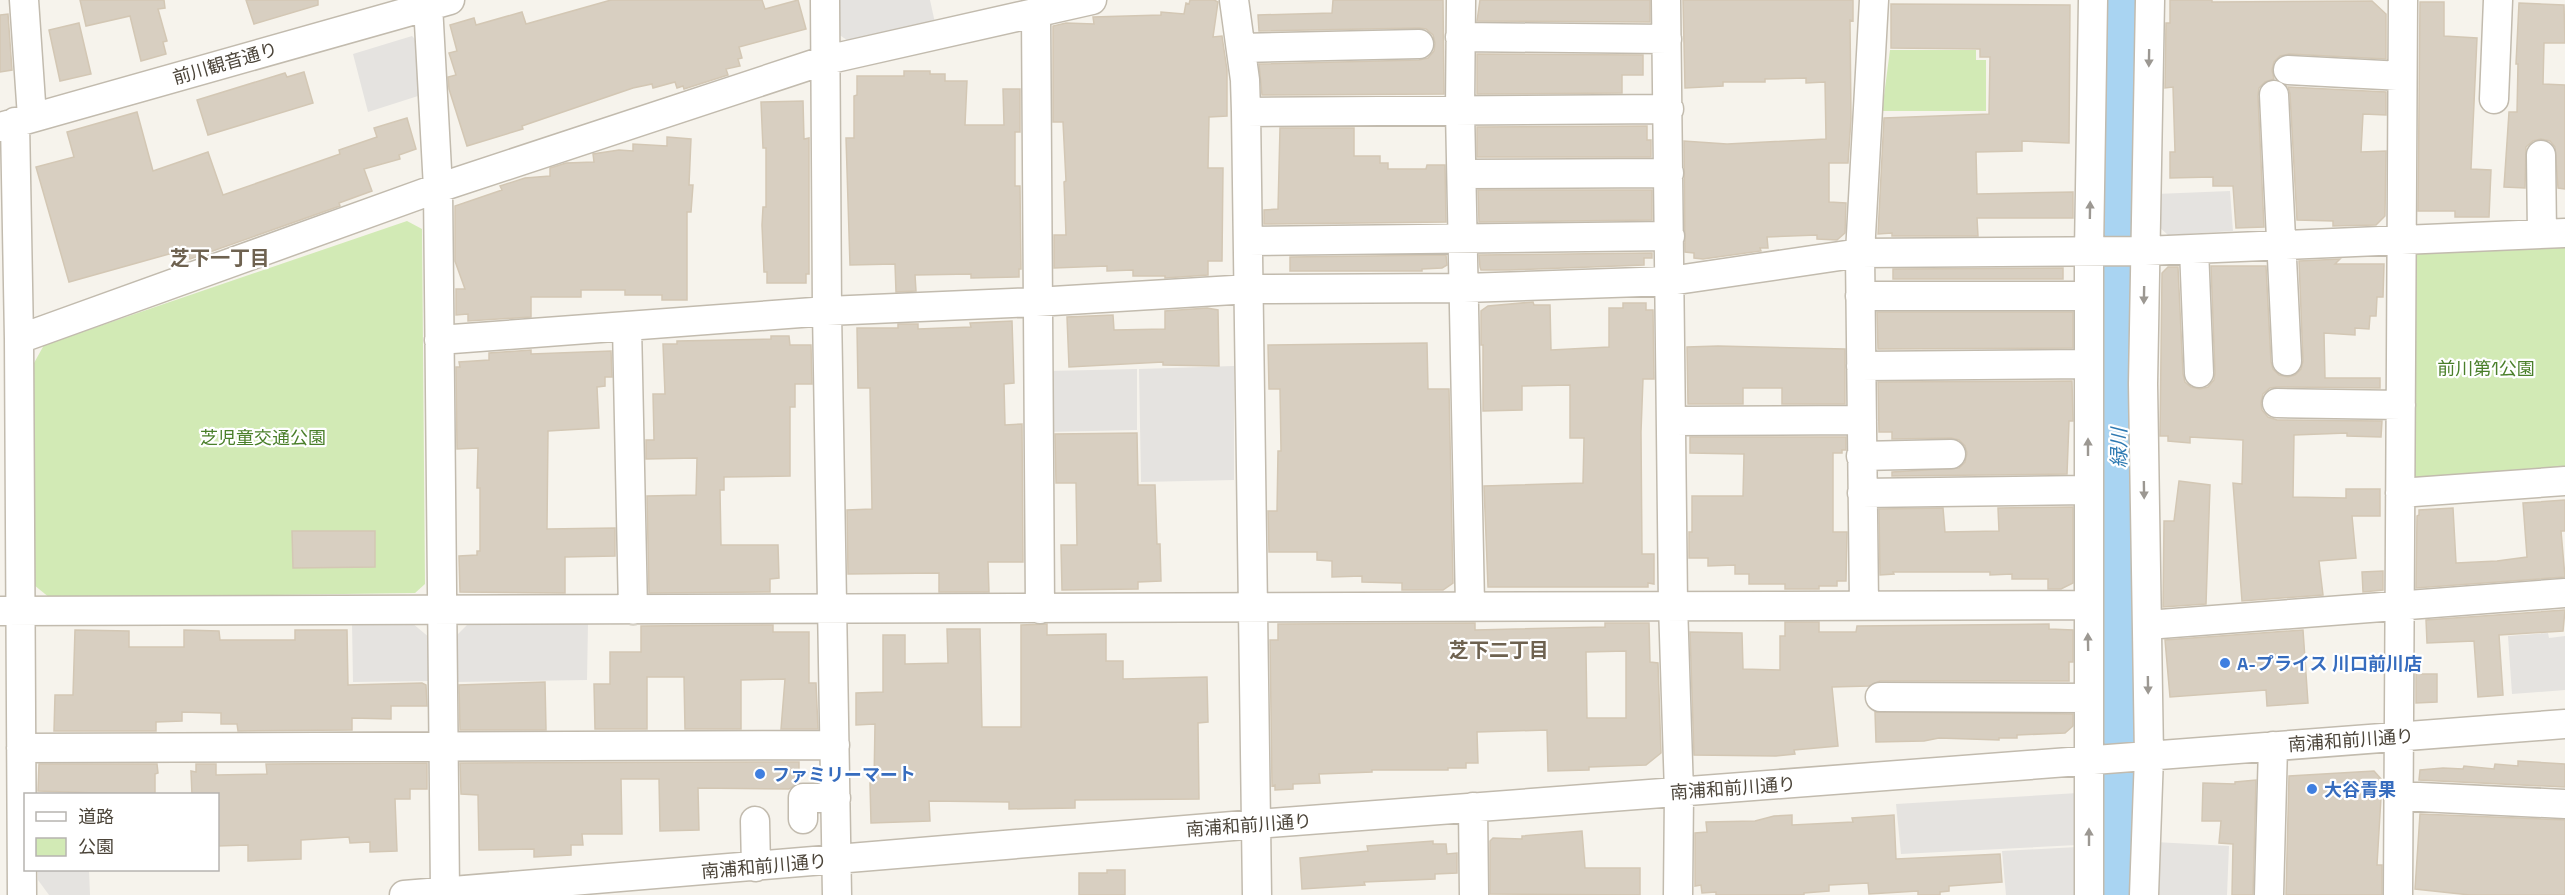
<svg xmlns="http://www.w3.org/2000/svg" width="2565" height="895" viewBox="0 0 2565 895" font-family="'Space Grotesk','Noto Sans JP',sans-serif">
<style>
.green{fill:#d2eab5}
.parking{fill:#e5e3e0}
.lines{fill:none;stroke-linecap:round;stroke-linejoin:round}
.river{stroke:#a9d4f2;stroke-width:44}
.building{fill:#d8cfc1;stroke:#d3c7b4;stroke-width:1.5;fill-rule:evenodd}
.minor-casing{stroke:#c2bbae;stroke-width:31}
.minor{stroke:#fff;stroke-width:28}
.oneway{fill:#9c9892}
.shop-dot{fill:#3f7fe0;stroke:#fff;stroke-width:2}
.labels{text-anchor:middle;dominant-baseline:central;stroke-width:4.5;stroke-linejoin:round;paint-order:stroke}
.street-label{font-size:18px;fill:#4b4439;stroke:#fff}
.park-label{font-size:18px;fill:#4a7f2a;stroke:#fff}
.shop-label{font-size:18px;font-weight:bold;fill:#366cbe;stroke:#fff;text-anchor:start}
.neighbourhood-label{font-size:20px;font-weight:bold;fill:#6e6250;stroke:#fff}
.water-label{font-size:20px;font-style:italic;fill:#2e7ab2;stroke:#fff}
</style>
<rect width="100%" height="100%" fill="#f6f3ec"/>
<path class="green" d="M1890,50H1976V60H1986V111H1882Z
M407,221L422,229L425,584L415,593L50,598L34,585V363L44,345Z
M2565,244V471L2418,483L2408,472L2406,264L2419,252Z"/>
<path class="parking" d="M838,0H930L935,23L853,44L835,32Z
M412,36L417,41L418,96L368,112L353,54Z
M2230,191L2233,231L2168,235L2157,225L2156,194Z
M1234,366V480L1141,482L1139,369Z
M1137,369V430L1047,432V371Z
M352,623H412L430,638L429,681L353,682Z
M588,623L587,680L454,682L456,636L467,625Z
M2548,633L2549,638L2565,636V690L2512,694L2508,636Z
M2078,793L2077,845L1901,854L1896,804Z
M2155,842L2229,846L2227,895H2153Z
M2077,847V891L2074,895H2006L2002,851Z
M38,870H89L90,895H49L38,880Z"/>
<g class="lines">
<path class="river" d="M2117,895V303L2122,0"/>
</g>
<path class="building" d="M80,0H164L165,8L158,9L167,41L163,42L166,54L141,61L130,16L86,26Z
M246,0H318V5L254,24Z
M611,0H762L765,9L798,0L806,29L739,47L742,58L738,59L740,66L726,69L728,75L684,89L683,86L677,88L675,82L653,88L652,84L633,88L522,126L523,129L467,146L449,89L448,77L456,75L449,53L457,51L450,25L474,18L476,25L522,12L526,24Z
M1190,0H1214L1218,2L1213,37L1222,36L1227,70V116L1209,117L1208,168H1223L1222,261H1208V275L1165,278V276H1133V270L1107,271V266L1054,268V235H1066L1064,182L1066,181L1063,122H1053V26L1066,23L1094,24L1093,17L1161,15V12L1184,14L1186,3L1189,4Z
M1333,0H1443L1444,94L1262,95L1259,64L1419,60L1428,58L1434,51L1435,43L1433,35L1426,29L1419,28L1259,31L1258,15L1332,13Z
M1480,0H1650V22L1477,21Z
M1683,0H1853V21L1850,20L1851,119L1848,163H1829V202L1846,203L1845,233L1837,240L1817,239V235L1767,237L1768,248H1760L1761,251L1703,259L1694,258V253L1685,252L1684,141L1727,144L1826,139L1825,82L1806,83V78L1765,79V82H1723V86L1685,88Z
M2170,0H2212V2L2372,1L2386,14V59L2289,54L2280,56L2274,62L2272,70L2274,79L2265,82L2259,88L2258,96L2264,227L2236,228L2233,186H2213V177L2170,178V152H2175L2173,87L2165,88L2166,23H2170Z
M2420,2H2444V36L2477,38L2471,169L2491,170L2489,217H2455V211H2418Z
M2519,3L2564,5L2565,43H2544L2543,84L2565,85V189L2558,188L2555,147L2550,141L2541,139L2533,141L2526,147L2525,188L2504,187L2509,112H2517L2518,64H2516Z
M1891,4L2070,5L2069,143L2022,141V151L1976,152L1977,194L2073,192V218H1977L1978,236H1892V233L1878,234L1884,118L1989,114L1990,57H1980V49L1891,48Z
M8,14L12,70L0,72V15Z
M79,23L91,74L60,81L49,30Z
M1477,54L1643,55V75H1622V93L1477,94Z
M904,71H930V74H945V81H967L965,125H1004L1003,89H1020V132H1015V186H1020L1021,269H1019V277L971,278V274L915,275L916,291L896,292L895,264L850,265L846,138H854V96L857,95V76H904Z
M304,72L313,103L208,135L197,100L285,73L287,77Z
M2288,87L2386,92V115L2363,114L2361,152L2386,151L2385,216L2376,225L2333,226V221L2297,220L2290,94Z
M803,101L804,139L809,138V274H806V283H767V272H764L762,225L763,207H766V148H763L761,102Z
M137,112L153,171L208,152L223,195L340,154L339,150L377,137L374,128L407,118L416,149L399,155L400,159L364,169L372,191L339,203L340,206L190,259L187,249L69,282L36,167L74,157L67,132Z
M1647,126V140H1651V157H1477V127Z
M1280,128H1354V156H1380V163H1388V169H1426L1427,165H1445L1446,222L1264,224V210L1278,209Z
M667,137L691,139L689,185H693L691,212H687V300H662V295H625V290H581V297H531V317L468,321V314L456,315V289H465L455,261V206L502,190L500,186L525,178L550,176V168L566,163L594,162L593,154L619,150L633,151V144L667,146Z
M1478,190H1652V220L1479,222Z
M1652,253V258H1644V265L1509,270H1481L1480,267L1479,255Z
M1446,255L1447,265L1442,268L1422,269V271H1290V257Z
M2340,259L2335,264H2384L2383,297H2377L2376,316H2370L2369,329L2355,328V335L2324,333L2325,378H2380V388L2277,387L2270,388L2263,394L2261,403L2262,410L2268,417L2277,420L2382,421L2381,437L2347,436V433L2294,435L2293,497L2346,498V489H2380V516H2352L2356,558L2319,561L2323,595L2242,601L2233,483L2242,484L2243,440L2190,437V443L2168,441V436H2160L2162,273L2168,267H2178L2183,374L2185,382L2191,387L2200,389L2208,387L2214,380L2215,373L2211,266H2266L2271,362L2273,369L2279,375L2288,377L2295,375L2301,369L2303,361L2299,261Z
M2063,268V279H1893V269Z
M1533,302L1534,305H1550L1551,350L1609,347V308H1623V303H1646V310H1653L1654,379H1643L1641,432L1642,554H1654V584L1648,583V587H1488L1484,486L1583,483L1584,438H1570V385L1522,386V410L1483,411V345H1481V311L1488,306Z
M1207,308L1218,310L1219,366L1163,365V362L1069,367L1067,317L1113,315L1114,330L1165,329V311Z
M1877,312H2073V348L1878,349Z
M1012,321L1014,383L1004,384L1005,425L1022,424L1023,562H988L989,592H939V573L848,574L847,510L872,509L870,388H858L857,328H898V324H918V329L971,327L970,323Z
M771,336H789L790,345H811L812,384H795V407H790V476L724,477V490H720L721,545H778L779,578L770,579V592L649,593L647,496L696,495L697,458L646,459V440H654L653,394H665L663,344H677V341L771,339Z
M1427,343L1428,389H1449L1453,583L1443,590H1402V583L1362,582V576L1332,577V561L1317,560V552H1269L1268,511H1277L1278,451H1281L1280,389H1269L1268,345Z
M1718,346L1845,349V404H1782V388H1743V404H1688L1687,347Z
M531,350V354L611,351L612,377H605V386L597,387L599,428L548,431L547,529L615,528V556L565,557V593L460,592L459,556L477,555V551H480V488H477L478,448L457,449L456,367H460L459,362L489,360V353Z
M2072,381L2073,421H2069L2067,474L1892,476V472L1959,468L1965,462L1967,453L1965,446L1959,440L1951,438L1892,439V432H1879L1878,382Z
M1137,433L1138,485H1155L1157,544H1160L1161,581L1138,582V589L1062,590L1061,545H1077L1076,483H1056L1055,434Z
M1690,437H1846V450H1842V453H1833V532H1847L1846,581H1837V586H1819V589H1785V584H1749V574H1735V565L1708,566V558H1689V532H1692V496H1743L1744,454L1690,453Z
M2179,481L2210,485L2206,604L2163,607L2164,521H2174Z
M2565,500V531H2561L2565,577L2416,588L2417,516L2419,515V510L2453,508L2456,563L2497,561L2527,557L2523,503Z
M2073,507V583L2061,589H2048V579H2012V574L1990,575V572H1893L1894,574L1880,575L1879,509L1943,508L1945,532L1999,531L1998,508Z
M292,531H375V567L293,568Z
M2383,571V590L2363,592L2362,572Z
M2565,610L2563,631L2499,635L2503,695L2478,697L2474,641L2427,643L2426,620Z
M1785,622H1819V632H1856L1857,626L2049,624V629L2073,630V662H2069V681H1880L1869,686L1832,687L1838,746L1794,750L1795,754L1776,756L1694,755L1690,632L1742,633L1743,669L1780,670V636H1785Z
M1475,623V630L1605,627V623H1649L1650,662L1658,663L1661,753L1646,765L1589,767V770L1548,771L1547,730L1477,732L1478,763H1466V768H1448V770H1372V772L1319,774L1320,783L1293,784V789L1275,790V785L1272,786L1270,640H1278V624ZM1626,651V718H1587L1586,652Z
M1047,624V635L1106,634V661H1123V679L1207,677L1208,722L1198,723L1199,799L1075,800V808L1009,809V802L929,801L930,821L871,823L870,783H874L875,724L856,725V693L883,692V635H905V664L948,663L947,629H980L982,727H1021V625Z
M773,625V632H809V683H816L818,729H781L785,679L741,680V729H685L684,677H647V729H595L594,684H610V652H641V626Z
M75,630L129,631V647H184V630L219,631L220,640H295V630H347L348,685L422,683L426,685L427,706H391V719L352,718V730L238,731L237,724H221V713L182,712V721L156,722V731H54L55,695H73Z
M2303,630L2308,703L2267,706L2266,690L2170,697L2165,640Z
M2416,674H2437V702L2416,703Z
M545,682L546,730H460L459,685Z
M1875,712L2073,714V726L2065,733L2017,735V738H1999V740L1939,738L1924,741L1876,742Z
M2518,761L2565,764V787L2419,780L2420,770L2443,768L2463,769L2464,766L2494,769L2495,764L2518,766Z
M799,762V782L789,789L698,788L699,830L660,831L659,779H621L622,834H582L583,845H571V855L534,857V849L479,850L478,795L461,794L460,763Z
M427,763V789H410V799H395L397,851L370,852V842L350,843L349,837L301,840V859L248,861V845L218,846V795H192L191,771L196,772V764H216V775L267,774L266,764Z
M39,764H157L158,773L155,774V795L38,791Z
M2374,771L2382,780L2377,865H2382V895H2286L2289,776Z
M2256,780L2253,895H2232L2233,844L2219,843L2221,821H2202L2203,783L2235,784V782Z
M2420,814L2565,820V895H2470L2415,889Z
M1792,815V825L1853,822L1852,818L1894,815L1896,859L2000,854L2002,882L1949,886V891L1940,892V895H1918V891L1869,894L1868,883L1829,885V891L1804,893V895H1716V892L1702,893L1701,885L1695,886V833L1707,832L1706,822L1755,821L1774,816Z
M1582,831L1585,868H1640V895L1490,894V841L1493,838L1522,839V836Z
M1433,841V844H1446L1447,854L1457,853V873L1435,874V879L1364,882L1365,885L1302,889L1300,858L1368,851L1367,846Z
M1107,870H1125V895H1079V873H1107Z"/>
<g class="lines">
<g class="minor-casing">
<path id="minor" d="M24,0L32,117
M825,0L827,311L837,895
M1234,0L1245,80L1246,112L1257,895
M1461,0L1460,110L1470,605
M1666,0L1673,604L1679,793L1678,895
M428,5L438,188L445,892
M1036,13L1040,609
M1460,37L1667,39
M1241,48L1419,44
M2288,70L2402,76
M2274,95L2287,361
M2494,99L2498,0
M1246,112L1669,109
M15,122L19,339L22,895
M0,127L450,0
M2541,155L2542,234
M1462,174L1669,173
M1249,241L1670,236
M2194,249L2199,373
M1860,296H2089
M627,326L633,610
M19,339L438,188L826,60L1092,0
M439,340L827,311L1036,302L1250,289L1464,288L1670,281L1860,253L2145,251L2565,233
M1861,366L2088,364
M2277,403L2401,405
M1671,421L1862,420
M1861,456L1951,454
M1862,493L2088,490
M2400,493L2565,481
M1864,604L1860,253L1874,0
M0,611L2087,605
M2147,625L2565,593
M1880,697L2088,698
M21,748L835,745
M2399,796L2565,804
M1473,807L1474,895
M803,819V798H836
M755,821L756,867
M404,895L1257,824L2565,724
M2089,895V251L2093,0
M2144,895L2149,756L2143,384L2150,0
M2269,895L2273,746
M2398,895L2403,0"/>
</g>
<use href="#minor" class="minor"/>
</g>
<defs><path id="oneway-solid" d="M-6-.8H1V-3.2L6.5 0L1 3.2V.8H-6Z" transform="scale(1.5)"/></defs>
<g class="oneway">
<use href="#oneway-solid" transform="translate(2149 58) rotate(91)"/>
<use href="#oneway-solid" transform="translate(2090 210) rotate(-89)"/>
<use href="#oneway-solid" transform="translate(2144 295) rotate(91)"/>
<use href="#oneway-solid" transform="translate(2088 447) rotate(-90)"/>
<use href="#oneway-solid" transform="translate(2144 490) rotate(89)"/>
<use href="#oneway-solid" transform="translate(2088 642) rotate(-91)"/>
<use href="#oneway-solid" transform="translate(2148 685) rotate(89)"/>
<use href="#oneway-solid" transform="translate(2089 837) rotate(-90)"/>
</g>
<g class="shop-dot">
<circle cx="2225" cy="663" r="6"/>
<circle cx="760" cy="774" r="6"/>
<circle cx="2312" cy="789" r="6"/>
</g>
<g class="labels">
<g class="street-label">
<text transform="translate(225 63) rotate(-16)">前川観音通り</text>
<text transform="translate(2351 740) rotate(-4)">南浦和前川通り</text>
<text transform="translate(1733 788) rotate(-4)">南浦和前川通り</text>
<text transform="translate(1249 825) rotate(-4)">南浦和前川通り</text>
<text transform="translate(764 866) rotate(-5)">南浦和前川通り</text>
</g>
<g class="park-label">
<text x="2486" y="368">前川第1公園</text>
<text x="263" y="437">芝児童交通公園</text>
</g>
<g class="shop-label">
<text x="2237" y="663">A-プライス 川口前川店</text>
<text x="772" y="774">ファミリーマート</text>
<text x="2324" y="789">大谷青果</text>
</g>
<g class="neighbourhood-label">
<text x="220" y="258">芝下一丁目</text>
<text x="1499" y="650">芝下二丁目</text>
</g>
<g class="water-label">
<text transform="translate(2119 448) rotate(-90)">緑川</text>
</g>
</g>
<rect x="24" y="793" width="195" height="78" fill="#ffffff" stroke="#b7b4b0" stroke-width="1.5"/>
<rect x="36" y="812" width="30" height="9" fill="#ffffff" stroke="#b7b4b0" stroke-width="1.5"/>
<text x="78" y="823" font-size="18" fill="#4b4439">道路</text>
<rect x="36" y="838" width="30" height="18" fill="#d2eab5" stroke="#b7b4b0" stroke-width="1.5"/>
<text x="78" y="853" font-size="18" fill="#4b4439">公園</text>
</svg>
